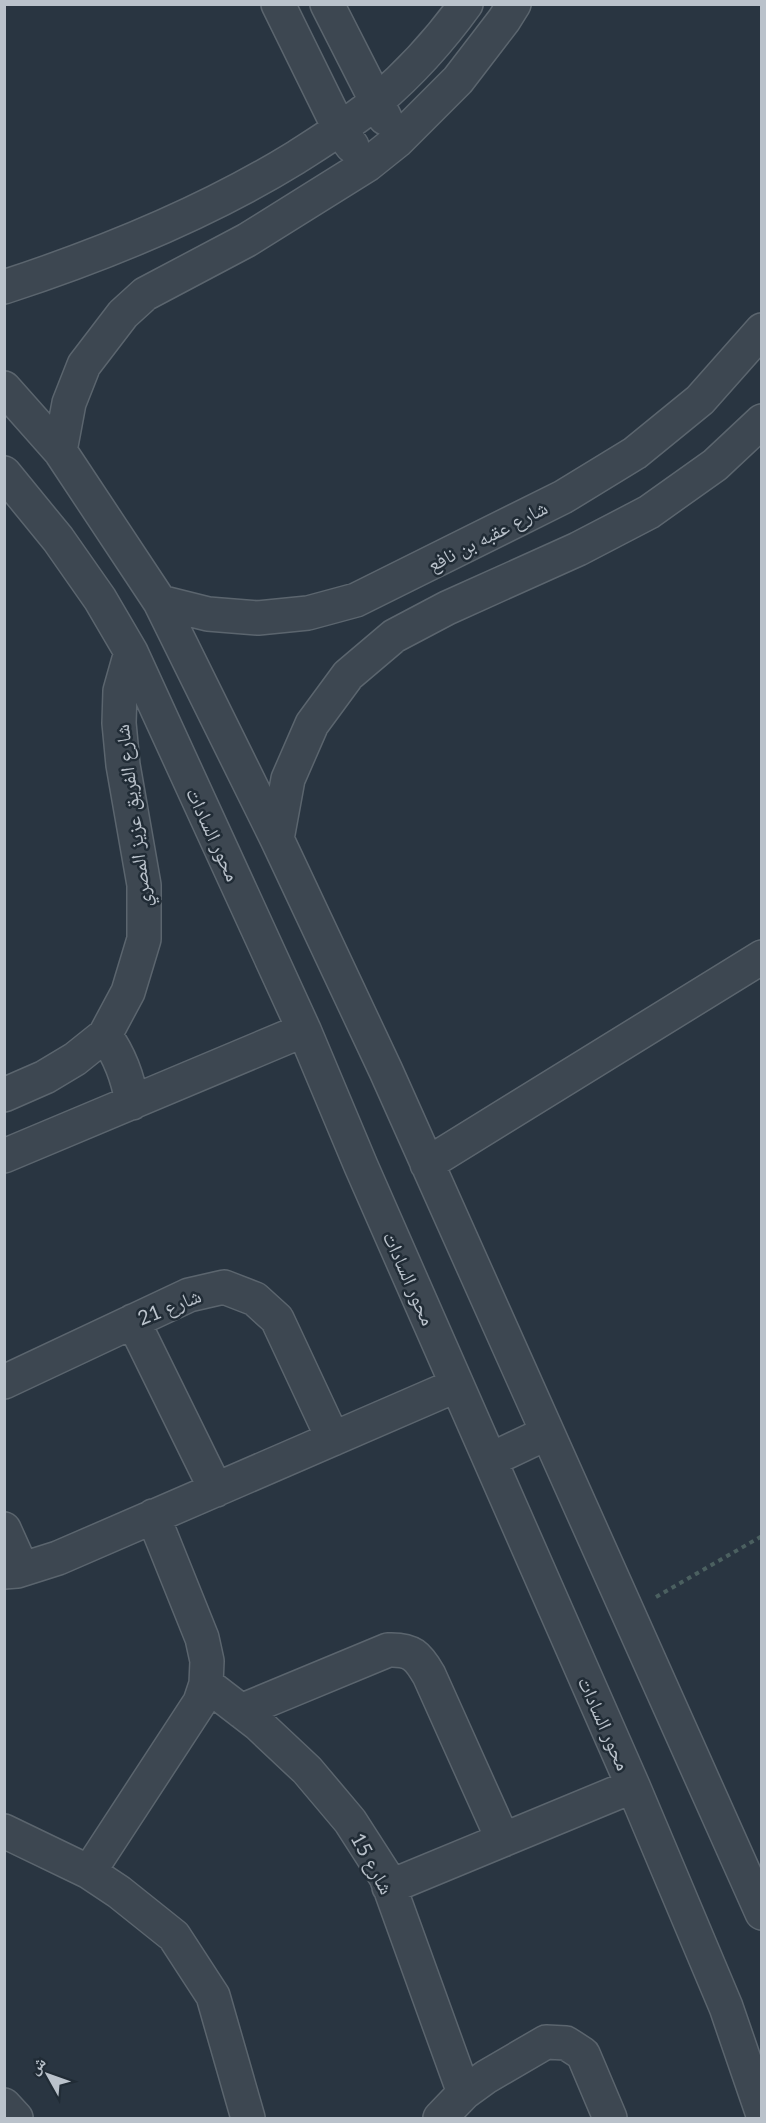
<svg xmlns="http://www.w3.org/2000/svg" width="766" height="2123" viewBox="0 0 766 2123" font-family="Lato,'Noto Naskh Arabic',sans-serif">
<style>
.lines{fill:none;stroke-linecap:round;stroke-linejoin:round}
.minor-casing{stroke:#5b656e;stroke-width:36}
.path{stroke:#4b6060;stroke-width:4;stroke-dasharray:4.5 4.5;stroke-linecap:butt}
.minor{stroke:#3d4751;stroke-width:33}
.labels{text-anchor:middle;dominant-baseline:central;stroke-width:5;stroke-linejoin:round;paint-order:stroke}
.street-label{font-size:20px;fill:#bac2cb;stroke:#212c36}
</style>
<rect width="100%" height="100%" fill="#293541"/>
<g class="lines">
<g class="minor-casing">
<path id="minor" d="M278,4L340,130L352,146
M327,4L385,118
M4,287C105,254 204,214 295,158C323,140 351,123 377,101C410,73 440,40 466,4
M4,388L60,451L160,602L277,839L386,1071L762,1913
M60,451L69,403L84,365L123,314L145,294L247,240L367,165L397,141L458,80L504,20L514,4
M4,473L58,539L100,599L131,652L304,1030L361,1166L633,1786L726,2007L762,2112
M160,602L208,614L258,618L308,613L356,600L563,497L635,453L700,400L762,330
M277,839L288,779L312,724L348,675L394,636L447,608L578,549L649,512L715,465L762,421
M105,1035C120,1056 128,1077 132,1103
M4,1095L45,1077L75,1059L105,1035L128,992L144,939V885L123,765L119,723L120,691L131,652
M4,1156L304,1030
M427,1164L762,957
M133,1321L216,1490
M4,1382L189,1295L224,1287L255,1299L277,1319L333,1439
M490,1460L547,1433
M4,1529L22,1569
M4,1572L17,1571L58,1558L457,1385
M206,1684L258,1724L307,1770L350,1821L386,1877L464,2093
M241,1711L388,1650C412,1649 418,1656 429,1675L503,1840
M4,1831L89,1872L119,1892L174,1936L213,1996L248,2118
M89,1872L200,1702L206,1684L207,1661L202,1638L153,1516
M389,1887L633,1786
M4,2105L16,2118
M440,2118L464,2093L486,2077L546,2042L566,2043L583,2054L610,2118"/>
</g>
<path class="path" d="M656,1597L762,1536"/>
<use href="#minor" class="minor"/>
</g>
<g class="labels">
<g class="street-label">
<text transform="translate(487 535) rotate(-27)">شارع عقبه بن نافع</text>
<text transform="translate(132 816) rotate(-97)">شارع الفريق عزيز المصري</text>
<text transform="translate(214 834) rotate(65)">محور السادات</text>
<text transform="translate(410 1278) rotate(66)">محور السادات</text>
<text transform="translate(169 1306) rotate(-22)">شارع 21</text>
<text transform="translate(605 1723) rotate(66)">محور السادات</text>
<text transform="translate(373 1863) rotate(61)">شارع 15</text>
</g>
</g>
<rect width="766" height="2123" fill="none" stroke="#bac2cb" stroke-width="12"/>
<g transform="translate(48 2075) rotate(310)" stroke="#212c36" stroke-width="4.5" paint-order="stroke">
<path d="M0-4.5L10 22L0 15L-10 22Z" fill="#bac2cb"/>
<text y="-9" font-size="16" font-weight="bold" text-anchor="middle" fill="#bac2cb">ش</text>
</g>
</svg>
